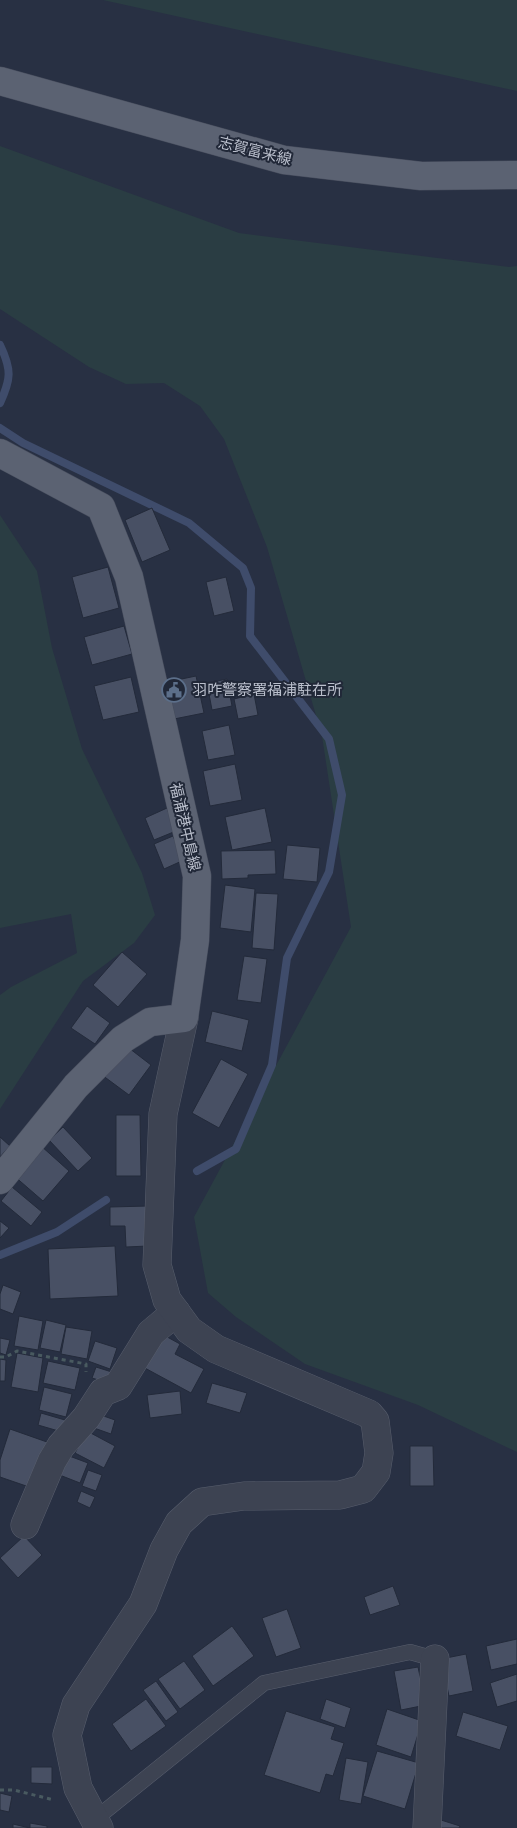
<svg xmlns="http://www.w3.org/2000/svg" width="517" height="1828" viewBox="0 0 517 1828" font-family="'DejaVu Sans','Noto Sans JP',sans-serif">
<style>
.green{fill:#2a3d43}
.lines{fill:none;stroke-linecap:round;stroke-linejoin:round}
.stream{stroke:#3f4c6b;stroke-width:8}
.building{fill:#485064;stroke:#232a3a}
.service-casing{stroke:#585e6d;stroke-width:16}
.minor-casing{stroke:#585e6d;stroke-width:29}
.tertiary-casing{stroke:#585e6d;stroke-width:29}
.primary-casing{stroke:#464c5c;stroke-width:29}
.path{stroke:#495a60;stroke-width:3;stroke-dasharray:4 4;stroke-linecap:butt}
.service{stroke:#3d4352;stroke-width:15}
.minor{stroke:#3d4352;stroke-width:28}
.tertiary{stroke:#3d4352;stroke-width:28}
.primary{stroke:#5b6272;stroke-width:28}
.labels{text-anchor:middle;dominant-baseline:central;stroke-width:4;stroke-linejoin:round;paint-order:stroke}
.street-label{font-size:15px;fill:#babfcc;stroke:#212838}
.poi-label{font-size:15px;fill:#babfcc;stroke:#212838;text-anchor:start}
</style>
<rect width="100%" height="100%" fill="#283043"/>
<path class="green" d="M103,0H517V91Z
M0,146L239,233L509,267L517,266V1452L418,1405L305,1364L236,1317L208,1293L194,1217L351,927L322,736L267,547L224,439L200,406L164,383L126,384L89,367L0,309Z
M0,515L37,571L52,648L82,749L142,873L155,915L134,943L83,981L0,1109V995L11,987L77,953L71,914L0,928Z"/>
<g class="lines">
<path class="stream" d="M0,345C12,370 11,379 0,403
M0,428L23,443L189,523L243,568L251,588L250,636L329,739L342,795L329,872L287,958L272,1065L236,1149L197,1171
M0,1255L57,1232L106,1200"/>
</g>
<path class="building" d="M152,508L170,550L142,562L125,520Z
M108,567L119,608L83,618L72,577Z
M226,577L234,611L214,616L206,582Z
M124,626L132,654L92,665L84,637Z
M196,676L204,713L174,719L167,682Z
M131,677L139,712L103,720L94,686Z
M227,679L232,706L212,710L207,683Z
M254,694L258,715L238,719L234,699Z
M229,725L235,755L208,760L202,731Z
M235,764L242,800L210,806L203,771Z
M167,808L176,831L154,840L145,818Z
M265,808L272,842L232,850L225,817Z
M173,836L184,860L164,869L154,844Z
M287,845L320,848L317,882L283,879Z
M275,850L276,874L248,875V878L222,879L221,851Z
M225,885L255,889L251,932L220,928Z
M256,893L278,894L274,950L252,948Z
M122,952L147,974L118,1007L93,985Z
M244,956L267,959L261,1003L237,1000Z
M87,1006L110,1023L95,1044L71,1028Z
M212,1011L249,1020L242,1051L205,1042Z
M125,1045L151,1065L129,1095L102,1075Z
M221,1059L248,1074L219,1128L192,1113Z
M116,1115H140L141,1176H116Z
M63,1127L92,1158L78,1171L49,1140Z
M0,1137L10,1146L0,1157Z
M40,1145L69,1171L43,1201L13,1175Z
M12,1187L42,1212L31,1226L1,1201Z
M148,1206V1246L126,1247L125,1226H110V1207Z
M0,1221L9,1228L0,1238Z
M115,1246L118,1296L50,1299L48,1249Z
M3,1285L21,1292L13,1314L0,1309V1294Z
M19,1316L43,1321L38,1350L14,1346Z
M46,1320L66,1325L60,1352L40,1348Z
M66,1327L92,1331L87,1359L61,1354Z
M160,1333L180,1344L175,1354L204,1369L191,1393L143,1367Z
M0,1338L10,1340L6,1355L0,1353Z
M95,1341L117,1348L110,1369L88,1361Z
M17,1353L43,1358L38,1392L11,1387Z
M0,1359L6,1360L5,1381H0Z
M48,1361L80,1368L75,1390L43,1383Z
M96,1367L115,1373L111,1384L92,1378Z
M212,1383L247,1393L240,1413L206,1403Z
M44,1387L72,1394L66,1417L39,1410Z
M180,1391L182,1414L150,1418L147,1395Z
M41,1413L65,1420L62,1432L38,1425Z
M98,1414L115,1420L111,1434L94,1428Z
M10,1429L47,1442L32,1488L0,1477V1460Z
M87,1431L115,1446L104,1468L75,1453Z
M410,1446H433L434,1486H410Z
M64,1454L88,1463L80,1483L57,1474Z
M88,1470L102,1475L96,1491L82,1486Z
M81,1491L95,1497L90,1508L77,1502Z
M24,1536L42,1555L18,1578L0,1558Z
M393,1586L400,1605L370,1615L364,1597Z
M287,1609L301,1648L276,1657L262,1618Z
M232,1626L254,1656L213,1686L192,1656Z
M517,1639V1664L491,1670L486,1646Z
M466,1654L473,1691L449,1696L441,1659Z
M184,1661L205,1690L180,1709L158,1679Z
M418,1667L426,1705L401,1710L394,1671Z
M517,1674V1701L497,1707L490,1683Z
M156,1681L178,1712L166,1721L143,1690Z
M146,1699L166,1726L131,1751L112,1724Z
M326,1699L351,1708L345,1728L320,1719Z
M387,1709L422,1721L411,1757L376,1745Z
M286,1711L335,1727L331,1739L344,1743L333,1776L326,1774L320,1793L264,1775Z
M463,1712L508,1726L500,1750L456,1736Z
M377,1751L419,1763L405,1809L363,1796Z
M346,1758L368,1762L361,1804L339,1800Z
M31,1767H52V1784L31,1783Z
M0,1793L12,1796L9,1812L0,1810Z
M441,1820L460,1826L459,1828H438Z
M30,1823L47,1826V1828H13V1824L30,1828Z"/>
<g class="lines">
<g class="service-casing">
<path id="service" d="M94,1820L264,1683L410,1652L435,1659"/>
</g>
<g class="minor-casing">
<path id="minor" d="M25,1525L52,1461L61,1446L86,1418L103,1392L118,1386L151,1333L176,1312
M427,1828L435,1659"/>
</g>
<g class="tertiary-casing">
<path id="tertiary" d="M99,1828L78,1788L67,1735L76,1705L143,1604L164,1550L179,1523L202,1502L244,1496L340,1495L363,1489L376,1472L379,1453L375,1421L369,1414L216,1349L189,1330L167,1300L157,1265L163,1114L184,1018"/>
</g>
<g class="primary-casing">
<path id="primary" d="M0,81L284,160L421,176L517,175
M0,453L101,507L129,577L197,876L195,940L184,1018L150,1022L123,1039L76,1086L0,1180"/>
</g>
<path class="path" d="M0,1357H6L17,1351L86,1364V1372
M0,1790H14L54,1800"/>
<use href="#service" class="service"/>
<use href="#minor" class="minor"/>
<use href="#tertiary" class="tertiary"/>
<use href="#primary" class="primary"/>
</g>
<defs>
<g id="civic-ring" transform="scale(1.25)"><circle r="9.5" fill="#212838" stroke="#5c6f8a" stroke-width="1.5"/><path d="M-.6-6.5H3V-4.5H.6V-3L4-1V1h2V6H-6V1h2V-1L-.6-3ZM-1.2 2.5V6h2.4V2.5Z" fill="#5c6f8a"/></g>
</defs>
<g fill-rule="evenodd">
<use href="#civic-ring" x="174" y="690"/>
</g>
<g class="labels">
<g class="street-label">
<text transform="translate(255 151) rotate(14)">志賀富来線</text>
<text transform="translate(185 827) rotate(77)">福浦港中島線</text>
</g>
<g class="poi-label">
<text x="192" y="690">羽咋警察署福浦駐在所</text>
</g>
</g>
</svg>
